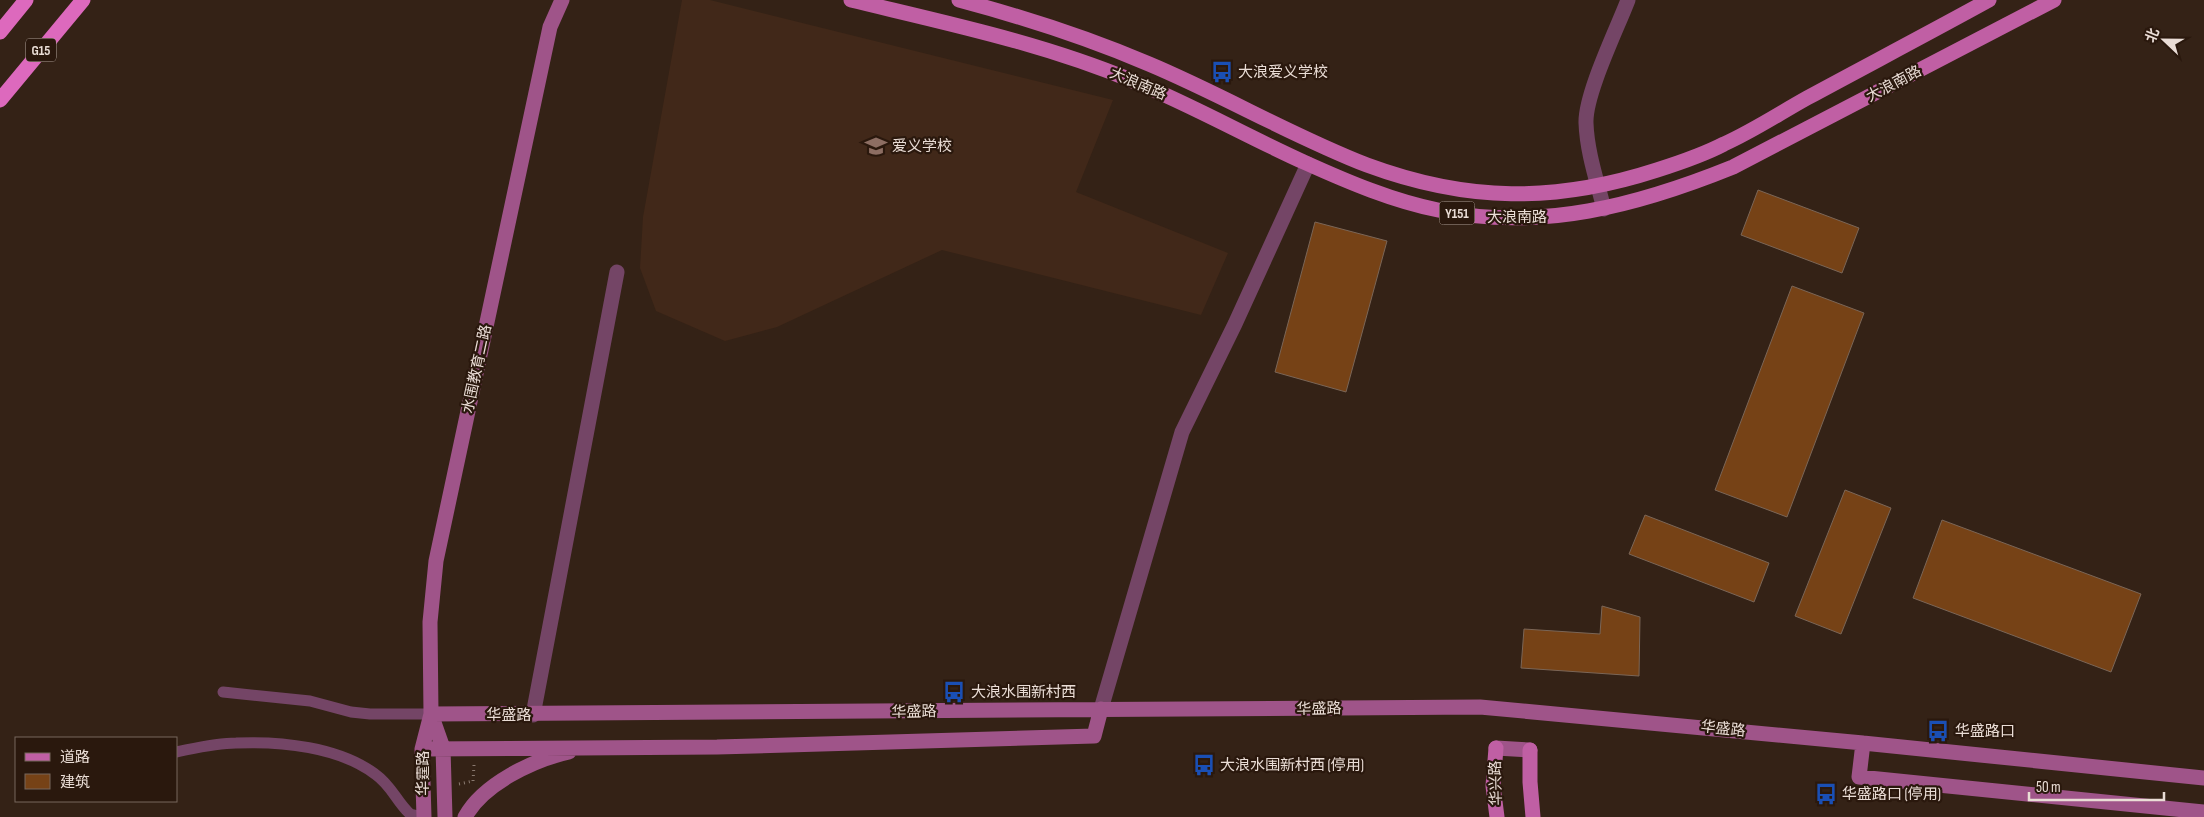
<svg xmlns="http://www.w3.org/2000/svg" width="2204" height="817" viewBox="0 0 2204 817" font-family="'Sofia Sans Condensed','Noto Sans SC',sans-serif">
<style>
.built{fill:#412819}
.building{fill:#764216;stroke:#7b6657}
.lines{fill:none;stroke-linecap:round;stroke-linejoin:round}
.path{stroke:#89796f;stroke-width:3;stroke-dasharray:1 4;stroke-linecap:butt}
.lane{stroke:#744566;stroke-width:11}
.street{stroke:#744566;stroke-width:15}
.secondary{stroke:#9f5489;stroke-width:15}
.primary{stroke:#c05fa4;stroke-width:15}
.highway{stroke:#dd69bd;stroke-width:15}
.labels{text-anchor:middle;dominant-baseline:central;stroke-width:4.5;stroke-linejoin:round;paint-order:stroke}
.shield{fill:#2a180d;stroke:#b0a29a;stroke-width:1}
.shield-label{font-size:14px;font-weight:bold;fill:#eaddd6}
.poi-label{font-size:15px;fill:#eaddd6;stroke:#2a180d;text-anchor:start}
.street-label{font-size:15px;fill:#eaddd6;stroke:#2a180d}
</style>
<rect width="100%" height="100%" fill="#342216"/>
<path class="built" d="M682,0H710L1113,100L1076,192L1228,253L1201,315L942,250L777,327L725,341L656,311L640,268L643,217Z"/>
<path class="building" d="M1758,190L1859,228L1842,273L1741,235Z
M1315,222L1387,241L1346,392L1275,372Z
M1792,286L1864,313L1787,517L1715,490Z
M1845,490L1891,508L1841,634L1795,616Z
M1645,515L1769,563L1754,602L1629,554Z
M1942,520L2141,594L2111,672L1913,598Z
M1602,606L1640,617L1639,676L1521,668L1524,629L1600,634Z"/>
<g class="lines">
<path class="path" d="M473,781L474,765
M459,784L473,781"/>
<path class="lane" d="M223,692L310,701L351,712L370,714H431
M176,752C196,748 216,743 236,743C281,741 339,747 375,774C392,786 396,801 410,814L423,817"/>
<path class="street" d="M1604,209C1597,181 1587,152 1586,123C1585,94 1617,29 1628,0
M1101,709L1182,432L1235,324L1308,164
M533,715L617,272"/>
<path class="secondary" d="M431,714L1480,707L1863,743L2204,778
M431,714L443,748L445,817
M1863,743L1859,777L2204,812
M1496,748L1530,750
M422,749L717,747L1094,736L1101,709
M424,817L422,749L431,714L430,622L436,561L550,27L562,0
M465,817C483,784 533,760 569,752"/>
<path class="primary" d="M851,0C946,23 1042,43 1133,81C1192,105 1248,137 1306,163C1348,182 1393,201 1438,210C1540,232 1639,205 1733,167L2054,0
M959,0C1023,17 1088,38 1149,64C1223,95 1292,136 1367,165C1467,202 1555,203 1657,170C1679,163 1703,155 1724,144C1753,131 1780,113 1807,98C1868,65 1929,33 1989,0
M1496,748L1493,786L1497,817
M1530,750V782L1533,817"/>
<path class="highway" d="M0,32L26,0
M0,100L83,0"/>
</g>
<defs>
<g id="bus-bare" transform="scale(1.725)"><path d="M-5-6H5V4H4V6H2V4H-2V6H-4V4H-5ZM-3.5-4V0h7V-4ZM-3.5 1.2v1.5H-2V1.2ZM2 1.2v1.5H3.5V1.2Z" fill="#1a4fb4" stroke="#2a180d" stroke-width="2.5" paint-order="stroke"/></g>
<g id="school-bare" transform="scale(1.725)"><path d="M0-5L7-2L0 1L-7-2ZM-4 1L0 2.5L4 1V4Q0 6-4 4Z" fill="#8d6e63" stroke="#2a180d" stroke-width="2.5" paint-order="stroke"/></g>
</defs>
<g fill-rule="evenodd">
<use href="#bus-bare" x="1222" y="72"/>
<use href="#school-bare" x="876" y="146"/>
<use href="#bus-bare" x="954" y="692"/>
<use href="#bus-bare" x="1938" y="731"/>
<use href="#bus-bare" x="1204" y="765"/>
<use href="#bus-bare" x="1826" y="794"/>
</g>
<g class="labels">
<g class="shield">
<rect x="26" y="38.5" width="30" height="23" rx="4"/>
<rect x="1439.5" y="201.5" width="35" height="23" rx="4"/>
</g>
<g class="shield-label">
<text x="41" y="50">G15</text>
<text x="1457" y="213">Y151</text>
</g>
<g class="poi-label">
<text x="1238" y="72">大浪爱义学校</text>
<text x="892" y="146">爱义学校</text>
<text x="971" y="692">大浪水围新村西</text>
<text x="1955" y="731">华盛路口</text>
<text x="1220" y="765">大浪水围新村西 (停用)</text>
<text x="1842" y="794">华盛路口 (停用)</text>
</g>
<g class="street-label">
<text transform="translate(1138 84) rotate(23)">大浪南路</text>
<text transform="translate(1894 84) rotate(-28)">大浪南路</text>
<text x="1517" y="217">大浪南路</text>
<text transform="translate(477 369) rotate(-78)">水围教育二路</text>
<text transform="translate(1319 709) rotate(-1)">华盛路</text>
<text transform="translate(914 712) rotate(-1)">华盛路</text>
<text x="509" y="715">华盛路</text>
<text transform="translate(1723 729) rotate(6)">华盛路</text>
<text transform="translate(423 773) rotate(-90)">华霆路</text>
<text transform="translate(1496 783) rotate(-91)">华兴路</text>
</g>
</g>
<rect x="15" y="737" width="162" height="65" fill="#2a180d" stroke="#77675d"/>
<rect x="25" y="753" width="25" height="8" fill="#c05fa4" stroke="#77675d"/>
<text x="60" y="762" font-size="15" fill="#eaddd6">道路</text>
<rect x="25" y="774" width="25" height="15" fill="#764216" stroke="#77675d"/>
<text x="60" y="787" font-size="15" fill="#eaddd6">建筑</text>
<g transform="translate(2164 40) rotate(292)" stroke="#2a180d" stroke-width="4" paint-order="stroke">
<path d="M0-4L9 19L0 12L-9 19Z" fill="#eaddd6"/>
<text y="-8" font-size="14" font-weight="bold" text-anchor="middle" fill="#eaddd6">北</text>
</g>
<path d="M2029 792v8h135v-8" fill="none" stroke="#eaddd6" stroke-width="2.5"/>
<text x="2036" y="792" font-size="15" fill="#eaddd6" stroke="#2a180d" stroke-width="4" paint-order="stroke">50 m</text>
</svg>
